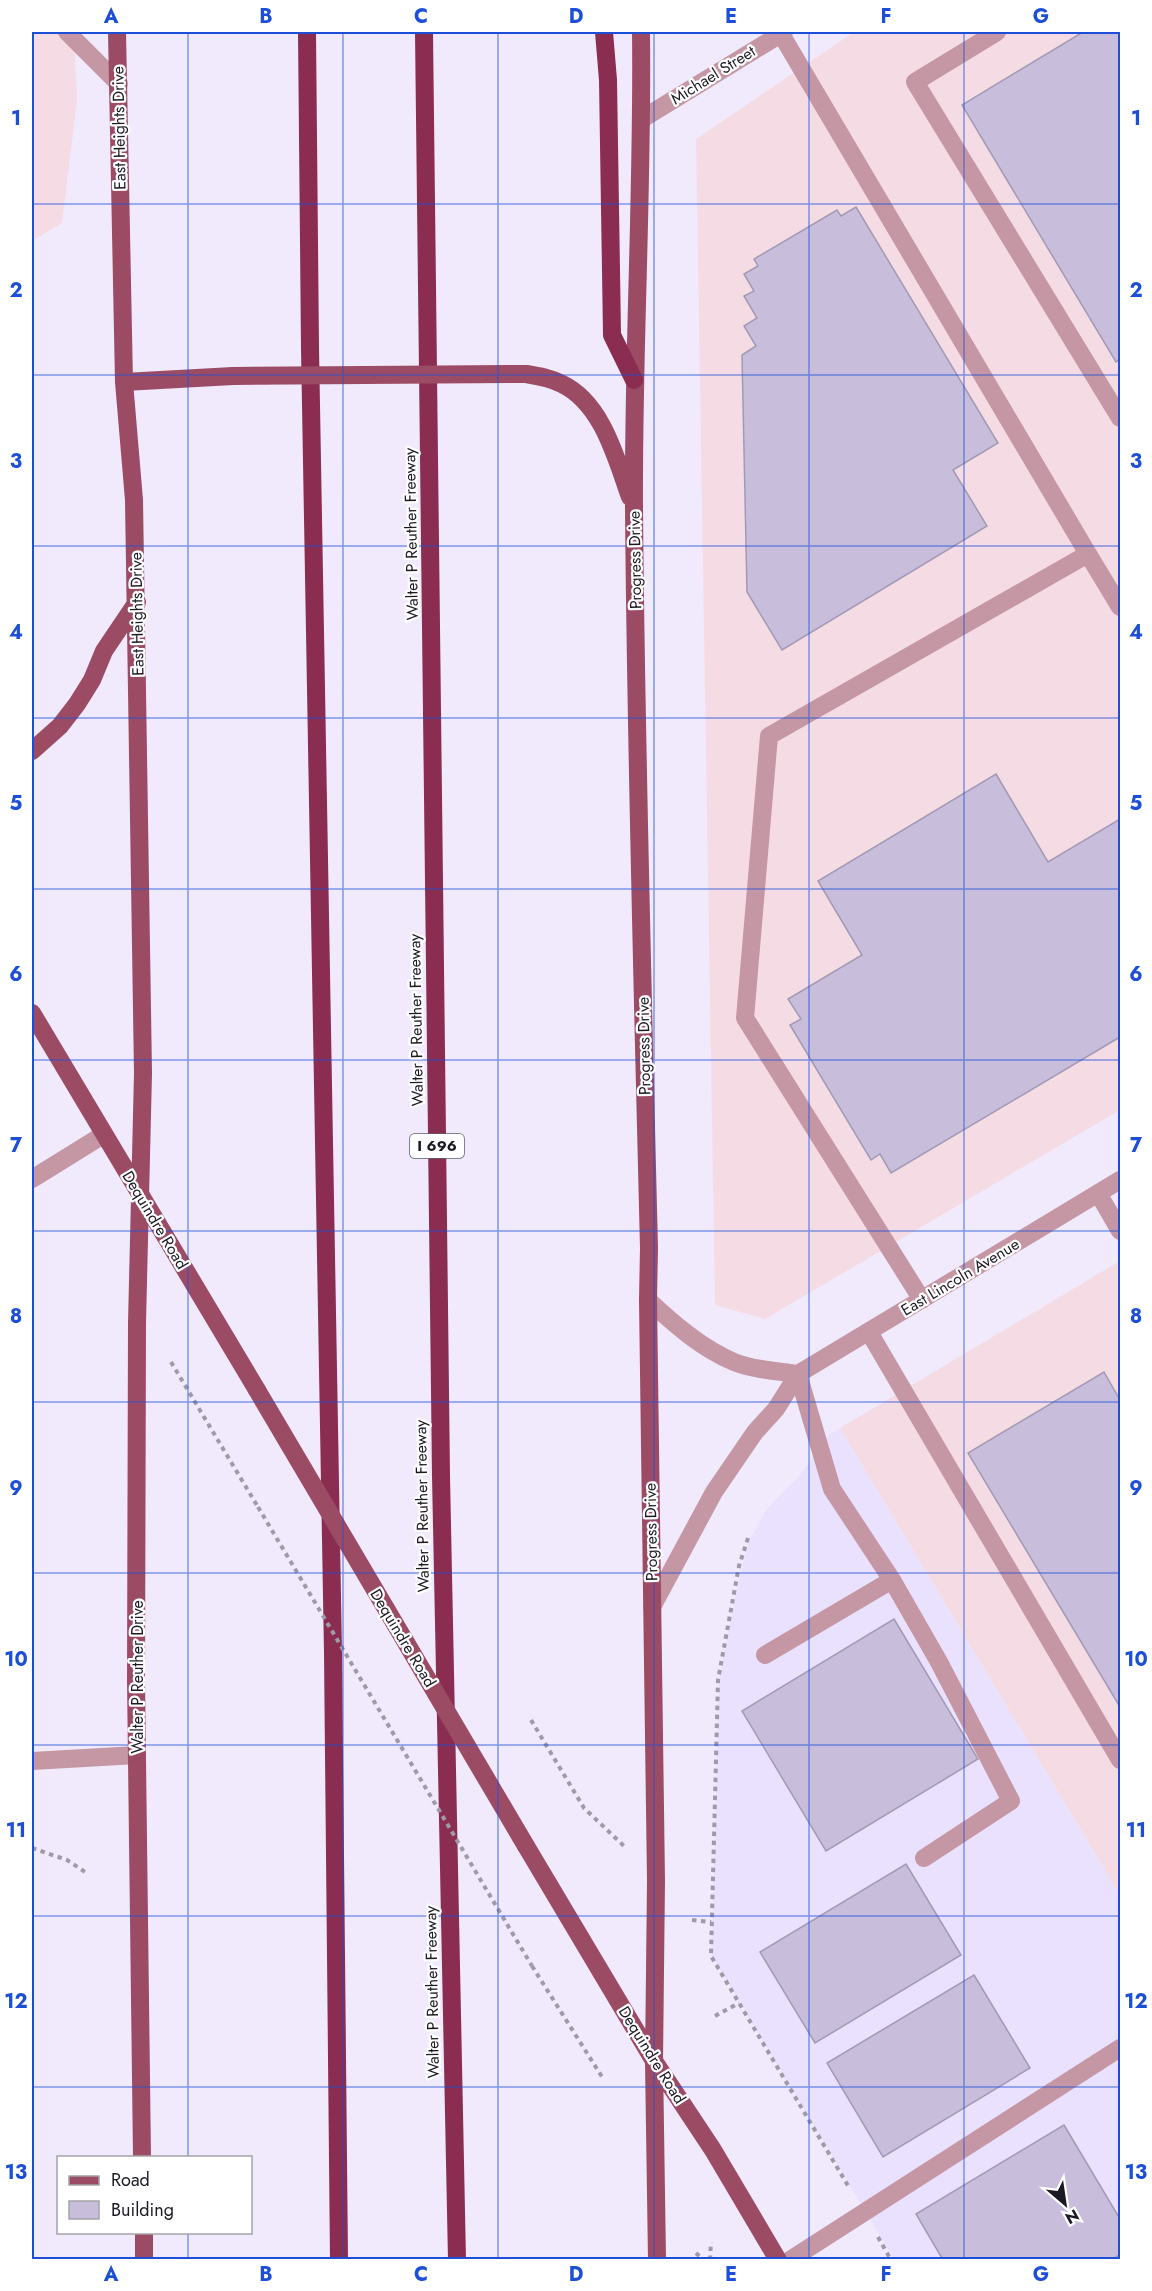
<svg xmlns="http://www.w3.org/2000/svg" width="1152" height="2291" viewBox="0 0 1152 2291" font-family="Jost,sans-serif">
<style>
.built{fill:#eae1fe}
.industrial{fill:#f5dce4}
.building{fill:#c8bedb;stroke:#a299b5;stroke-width:1.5}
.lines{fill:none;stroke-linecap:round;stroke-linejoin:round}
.path{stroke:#9e9aa9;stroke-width:4;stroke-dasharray:4.5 4.5;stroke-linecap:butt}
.minor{stroke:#c596a3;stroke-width:18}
.major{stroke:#9c4b65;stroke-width:18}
.highway{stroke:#8b2d50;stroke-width:18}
.path-bridge{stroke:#9e9aa9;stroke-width:4;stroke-dasharray:4.5 4.5;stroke-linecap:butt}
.major-bridge{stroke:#9c4b65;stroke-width:18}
.grid{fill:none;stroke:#1d4ed8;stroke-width:1.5;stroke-opacity:0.55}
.labels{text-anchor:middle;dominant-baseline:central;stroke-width:4.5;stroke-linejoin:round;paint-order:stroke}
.shield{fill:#fff;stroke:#605e65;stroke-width:1.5}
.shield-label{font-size:15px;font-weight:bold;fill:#1c1923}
.street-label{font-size:16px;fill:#1c1923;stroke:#fff}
.neatline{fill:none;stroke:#1d4ed8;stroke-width:2}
.grid-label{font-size:20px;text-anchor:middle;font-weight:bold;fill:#1d4ed8}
</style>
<rect width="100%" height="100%" fill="#f0eafc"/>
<path class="built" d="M840,1428L1120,1895V2259H894L712,1956L719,1683L737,1588L749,1541L766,1510L800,1475L829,1435Z"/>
<path class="industrial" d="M32,32H74L77,101L62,223L32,241Z
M854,32H1120V1110L765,1319L715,1305L696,139Z
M1120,1261V1895L840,1428Z"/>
<path class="building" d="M1083,32H1120V359L1116,362L962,105Z
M856,207L998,443L953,470L987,526L782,650L747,592L742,355L756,346L744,326L757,318L744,296L754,291L744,274L758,266L754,259L837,210L841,216Z
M996,774L1048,862L1120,819V1037L891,1173L880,1154L871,1160L790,1025L801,1019L788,999L862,955L818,881Z
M1104,1372L1120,1400V1707L968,1453Z
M894,1619L978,1759L826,1851L742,1711Z
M906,1864L961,1955L815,2043L760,1952Z
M974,1975L1030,2068L883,2157L827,2063Z
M1064,2125L1120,2219V2254L1112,2260H943L916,2214Z"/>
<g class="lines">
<path class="path" d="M171,1362L258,1507
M748,1538L739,1566L718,1680L711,1956L850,2189
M531,1720L584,1808L624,1846
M32,1848L67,1860L88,1874
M692,1920L711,1922
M532,1966L604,2080
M715,2016L739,2003
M878,2237L891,2260
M696,2253L703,2260
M710,2260L711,2242"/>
<path class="minor" d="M67,32L119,84
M997,32L915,82L1120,418
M781,34L1088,554L769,736L745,1018L922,1300
M642,119L784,32
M1088,554L1120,607
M32,1179L103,1135
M1098,1193L1120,1231
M648,1300C674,1324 701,1348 734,1362C753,1370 778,1371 798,1374
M869,1332L1120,1760
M798,1374L832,1489L892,1580L939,1662L1011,1801L924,1858
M652,1607L714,1492L755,1432L776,1409L798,1374L1120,1180
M765,1655L892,1580
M32,1761L137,1755
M790,2260L1120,2048"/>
<path class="major" d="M117,32L124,382L134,500L143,1073L137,1323L136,1680L142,2158
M641,32C643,190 633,349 634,508C636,755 643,1002 649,1248L648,1300L656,1881L654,2061L657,2260
M526,374C539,376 551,378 562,384C602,403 616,458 630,497
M124,382L233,376
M32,751L60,726L77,704L92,680L104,651L137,602
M32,1013L257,1390
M526,1846L654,2061L713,2150L778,2260
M144,2232V2260"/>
<path class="highway" d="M307,32L310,348L333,1653L339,2260
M424,32L441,1476L457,2260
M604,32L608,80L612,335L634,380"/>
<path class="path-bridge" d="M258,1507L532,1966"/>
<path class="major-bridge" d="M233,376L526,374
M257,1390L526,1846"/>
</g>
<path class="grid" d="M188,32V2158M343,32V2260M498,32V2260M654,32V2260M809,32V2260M964,32V2260M32,204H1120M32,375H1120M32,546H1120M32,718H1120M32,889H1120M32,1060H1120M32,1231H1120M32,1402H1120M32,1573H1120M32,1745H1120M32,1916H1120M32,2087H1120M188,2232V2260"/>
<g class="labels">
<rect class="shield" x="410" y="1134" width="54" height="24" rx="4.5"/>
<g class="shield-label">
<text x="437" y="1146">I 696</text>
</g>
<g class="street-label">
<text transform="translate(713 75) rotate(-32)">Michael Street</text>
<text transform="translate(119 128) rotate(-91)">East Heights Drive</text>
<text transform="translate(411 534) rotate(-91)">Walter P Reuther Freeway</text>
<text transform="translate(635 560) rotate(-91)">Progress Drive</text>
<text transform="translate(137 614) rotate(-91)">East Heights Drive</text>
<text transform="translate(416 1020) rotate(-91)">Walter P Reuther Freeway</text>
<text transform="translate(644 1046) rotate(-91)">Progress Drive</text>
<text transform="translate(155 1220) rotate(59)">Dequindre Road</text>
<text transform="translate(960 1277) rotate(-31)">East Lincoln Avenue</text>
<text transform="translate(422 1506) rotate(-91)">Walter P Reuther Freeway</text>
<text transform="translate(651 1532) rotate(-91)">Progress Drive</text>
<text transform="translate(403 1638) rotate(59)">Dequindre Road</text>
<text transform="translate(137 1677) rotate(-90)">Walter P Reuther Drive</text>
<text transform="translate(432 1992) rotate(-91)">Walter P Reuther Freeway</text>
<text transform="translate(652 2055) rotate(58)">Dequindre Road</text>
</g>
</g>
<rect width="1152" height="2291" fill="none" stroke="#ffffff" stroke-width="66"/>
<rect x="57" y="2156" width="195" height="78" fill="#ffffff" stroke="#a4a3a7" stroke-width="1.5"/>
<rect x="69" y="2176" width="30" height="9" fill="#9c4b65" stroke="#a4a3a7" stroke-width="1.5"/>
<text x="111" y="2186" font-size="18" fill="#1c1923">Road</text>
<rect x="69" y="2201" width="30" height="18" fill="#c8bedb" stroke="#a4a3a7" stroke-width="1.5"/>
<text x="111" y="2216" font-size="18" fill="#1c1923">Building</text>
<g transform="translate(1065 2204) rotate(151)" stroke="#ffffff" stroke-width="4.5" paint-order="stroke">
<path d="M0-4.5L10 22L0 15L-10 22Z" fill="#1c1923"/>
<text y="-9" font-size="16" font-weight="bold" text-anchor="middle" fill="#1c1923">N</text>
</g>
<rect x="33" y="33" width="1086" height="2225" class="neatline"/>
<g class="grid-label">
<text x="111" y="23">A</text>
<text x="266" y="23">B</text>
<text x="421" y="23">C</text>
<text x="576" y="23">D</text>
<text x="731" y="23">E</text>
<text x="886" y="23">F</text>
<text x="1041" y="23">G</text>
<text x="16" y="125">1</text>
<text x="1136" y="125">1</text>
<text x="16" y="297">2</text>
<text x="1136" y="297">2</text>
<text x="16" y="468">3</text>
<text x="1136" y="468">3</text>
<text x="16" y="639">4</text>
<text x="1136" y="639">4</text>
<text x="16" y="810">5</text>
<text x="1136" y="810">5</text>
<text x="16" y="981">6</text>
<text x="1136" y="981">6</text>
<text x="16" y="1152">7</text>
<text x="1136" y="1152">7</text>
<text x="16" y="1323">8</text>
<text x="1136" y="1323">8</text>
<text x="16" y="1495">9</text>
<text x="1136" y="1495">9</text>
<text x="16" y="1666">10</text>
<text x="1136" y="1666">10</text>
<text x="16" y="1837">11</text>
<text x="1136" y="1837">11</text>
<text x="16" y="2008">12</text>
<text x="1136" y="2008">12</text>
<text x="16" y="2179">13</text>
<text x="1136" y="2179">13</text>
<text x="111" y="2281">A</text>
<text x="266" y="2281">B</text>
<text x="421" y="2281">C</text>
<text x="576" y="2281">D</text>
<text x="731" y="2281">E</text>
<text x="886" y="2281">F</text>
<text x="1041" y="2281">G</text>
</g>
</svg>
